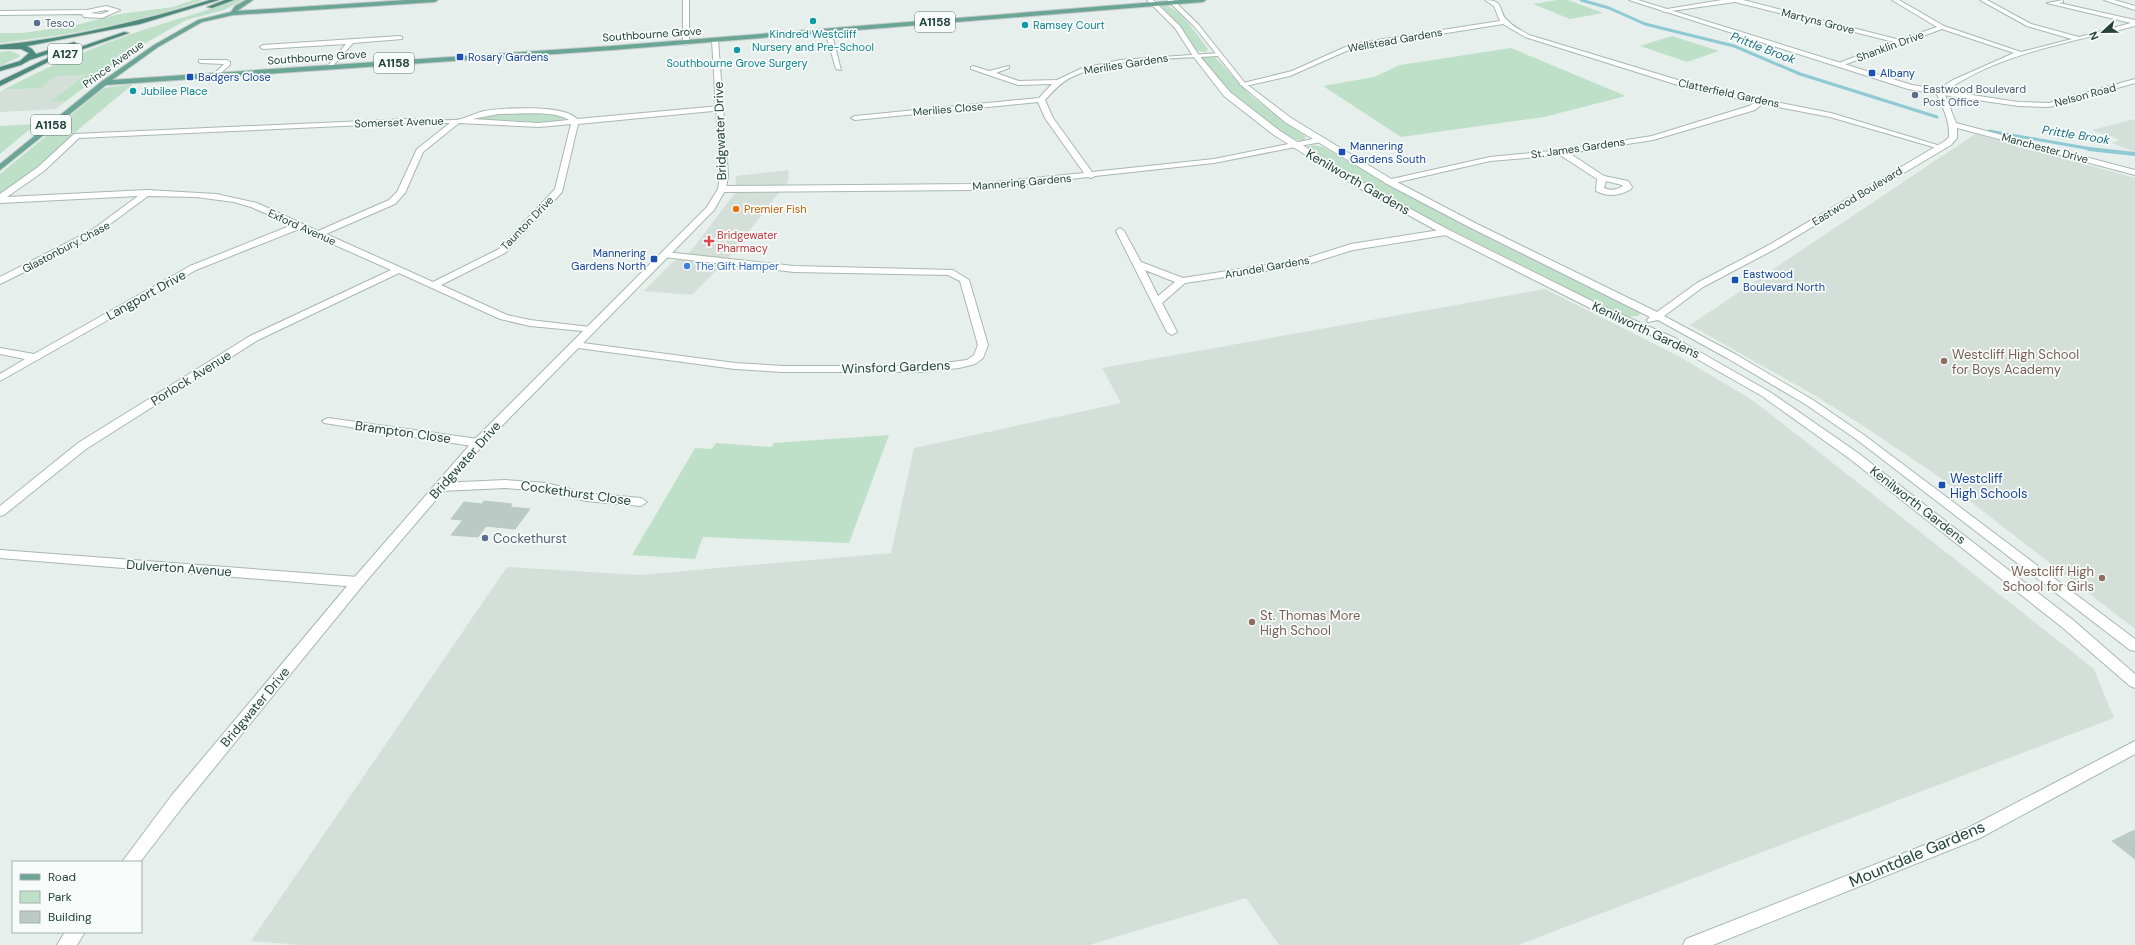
<svg xmlns="http://www.w3.org/2000/svg" width="2135" height="945" viewBox="0 0 2135 945" font-family="'DM Sans',sans-serif">
<style>
.built{fill:#d4dfda}
.green{fill:#bfe0c8}
.lines{fill:none;stroke-linecap:round;stroke-linejoin:round}
.stream-far1{stroke:#8ec9d4;stroke-width:3}
.stream{stroke:#8ec9d4;stroke-width:4}
.building{fill:#bbcac4;stroke:#b8c9c2}
.minor-casing{stroke:#a8b8b2;stroke-width:2}
.tertiary-casing{stroke:#a8b8b2;stroke-width:2}
.primary-casing{stroke:#c2cac8;stroke-width:2}
.trunk-casing{stroke:#c2cac8;stroke-width:2}
.minor{fill:#fff;fill-rule:evenodd}
.tertiary{fill:#fff;fill-rule:evenodd}
.primary{fill:#6aa596;fill-rule:evenodd}
.trunk{fill:#4c8a7c;fill-rule:evenodd}
.culture-dot{fill:#0f9aa8;stroke:#f7fbf9;stroke-width:1.5}
.service-dot{fill:#5c6f8a;stroke:#f7fbf9;stroke-width:1.5}
.transit-dot{fill:#1a4fb4;stroke:#f7fbf9;stroke-width:1.5}
.food-dot{fill:#e8710a;stroke:#f7fbf9;stroke-width:1.5}
.health-dot{fill:#e0444e;stroke:#f7fbf9;stroke-width:1.5}
.shop-dot{fill:#3f7fe0;stroke:#f7fbf9;stroke-width:1.5}
.education-dot{fill:#8d6e63;stroke:#f7fbf9;stroke-width:1.5}
.labels{text-anchor:middle;dominant-baseline:central;stroke-width:3.5;stroke-linejoin:round;paint-order:stroke}
.far-street-label{font-size:11px;fill:#24423a;stroke:#f7fbf9}
.far-service-label{font-size:11px;fill:#4e5e75;stroke:#f7fbf9;text-anchor:start}
.far-culture-label{font-size:11px;fill:#0d838f;stroke:#f7fbf9;text-anchor:start}
.far-transit-label{font-size:11px;fill:#164399;stroke:#f7fbf9;text-anchor:start}
.far-food-label{font-size:11px;fill:#c56008;stroke:#f7fbf9;text-anchor:start}
.far-health-label{font-size:11px;fill:#be3a42;stroke:#f7fbf9;text-anchor:start}
.far-shop-label{font-size:11px;fill:#366cbe;stroke:#f7fbf9;text-anchor:start}
.shield{fill:#f7fbf9;stroke:#637a73;stroke-width:1}
.shield-label{font-size:12px;font-weight:bold;fill:#24423a}
.far-water-label{font-size:12px;font-style:italic;fill:#1c6f80;stroke:#f7fbf9}
.street-label{font-size:13px;fill:#24423a;stroke:#f7fbf9}
.education-label{font-size:13px;fill:#785e54;stroke:#f7fbf9;text-anchor:start}
.transit-label{font-size:13px;fill:#164399;stroke:#f7fbf9;text-anchor:start}
.service-label{font-size:13px;fill:#4e5e75;stroke:#f7fbf9;text-anchor:start}
.near-street-label{font-size:16px;fill:#24423a;stroke:#f7fbf9}
</style>
<rect width="100%" height="100%" fill="#e6efeb"/>
<path class="built" d="M86,74L50,101H66L56,109L0,112V92L3,90L41,88L57,76Z
M2135,119V152L2112,143L2120,140L2092,130Z
M1975,134L2135,178V629L1935,474L1868,429L1816,396L1690,325Z
M789,170L788,181L729,257L692,295L644,291L673,262L691,251L735,193L736,176Z
M1545,289L1678,356L1749,398L1772,415L2094,669L2114,718L1518,945H1279L1246,898L1089,945H300L251,941L507,567L639,575L891,553L914,448L1121,403L1102,368Z"/>
<path class="green" d="M193,0H203C137,23 69,35 0,43V33H22L72,26L120,14L173,7Z
M236,0H242L224,10L186,20L137,48L66,101L49,102L85,75L57,76L41,88L3,90C47,67 93,47 140,31C172,20 205,12 236,0Z
M1557,0H1568L1603,13L1570,19L1533,4Z
M1163,5C1179,6 1198,36 1208,49L1206,52L1196,51L1180,26L1161,6Z
M1672,36L1719,51L1687,62L1640,46Z
M1511,48L1626,96L1544,117L1401,137L1323,86L1374,77L1400,65Z
M10,51L20,55L19,57L0,66V52Z
M1203,56L1215,57L1252,97L1306,137L1304,140C1277,144 1216,78 1200,57Z
M133,84L79,129L39,169L0,197V174L104,88Z
M516,113L553,114L569,118L564,122H539L473,119L481,115Z
M36,124L0,154V126Z
M1314,145L1323,147C1396,190 1471,230 1548,267C1579,282 1612,294 1642,311L1641,313L1638,316L1624,317L1444,226L1374,189L1307,147Z
M889,435L849,543L703,537L695,559L632,555L695,448L712,449L716,443L771,447L774,443Z"/>
<g class="lines">
<path class="stream-far1" d="M1581,0L1609,8L1645,24L1734,46L1800,74L1937,117
M1989,131L2097,150"/>
<path class="stream" d="M2089,149L2135,154"/>
</g>
<path class="building" d="M484,501L512,504L510,507L530,509L515,529L486,526L478,537L451,535L463,520L451,519L464,502L482,504Z
M2135,830V859L2112,841Z"/>
<g class="lines">
<g class="minor-casing">
<path id="minor" d="M1485,0C1506,0 1497,12 1508,21C1513,27 1523,31 1529,35L1701,87L1831,113L1944,147L1940,149L1830,117L1762,104L1755,110L1653,140L1569,153L1604,176L1628,181L1632,187L1631,189C1620,196 1608,197 1596,191L1597,179L1560,155L1490,161L1390,184L1386,182L1387,180L1490,157L1562,150L1652,136L1749,106L1756,102L1697,91L1525,37L1503,24L1353,48L1290,76L1250,85L1243,86L1239,84L1292,71L1352,44L1500,21L1494,6ZM1606,181L1622,185L1623,186C1617,190 1611,191 1604,188Z
M1722,0H1743L1900,40L1937,27L1892,0H1899L1944,26L2021,52L2072,39L2027,26L1980,0H1987L2031,24L2079,37L2131,23L2047,3L2063,0V2L2059,3L2135,20V26C2076,41 1996,54 1946,91L2018,102L2049,103L2135,79V83L2049,107L2018,106L1937,94V90L1953,80L2014,53L1942,29L1838,67L1835,65L1836,64L1894,42L1735,2L1664,12L1661,10Z
M2104,0H2114L2135,6V10Z
M106,6L120,10L102,18L84,17L82,14L0,15V11L87,10ZM106,10L110,11L101,14L90,13Z
M828,29L831,31L841,70L836,69L825,31Z
M400,36L402,37V39L353,43L330,69L327,67L346,44L263,49L260,47L263,45Z
M1219,53L1220,54L1217,56C1172,59 1110,57 1070,78C1060,83 1052,92 1045,100L1053,118L1092,172L1214,159L1318,138L1322,140L1321,142L1214,163L1095,176L1091,178L1088,177L975,190L722,192L718,189L722,186L975,184L1084,173L1045,118L1038,102L855,120L851,118L855,116L1039,98L1052,84L1018,85L971,69V67L973,66L989,71L1009,66V68L996,73L1019,81L1057,80L1080,69L1120,60Z
M199,60H227L230,62V65L215,78L212,76L224,64L201,63L199,62Z
M720,106L724,108L723,110L578,124L562,192L505,253L441,285L507,315L530,320L590,327L595,330L594,332L530,326L500,319L399,273L258,340L86,449L4,515L0,516V506L78,443L250,336L391,270L299,229L196,270L0,381V374L25,359L0,354V348L34,354L190,266L292,225L251,207L234,202L196,197L148,196L98,233L61,254L0,284V277L92,230L138,196L0,203V194L38,167L74,134L409,119C422,119 450,122 461,119C468,117 476,113 484,111C503,108 564,104 577,119ZM499,114C516,114 556,110 569,120L539,123L472,119ZM409,123H450L417,149L397,192L389,200L318,231L257,203L216,194L147,190L7,197L44,171L79,138ZM459,123L539,127L571,124L555,189L499,249L433,282L326,234L395,204L405,193L423,152Z
M1120,228L1124,231L1141,262L1183,278L1304,259L1351,244L1446,229L1450,232L1446,235L1353,250L1305,265L1185,283L1162,303L1177,332L1172,335L1167,332L1116,231ZM1145,270L1175,282L1158,296Z
M666,252L794,266L953,270L969,280L988,345L983,358L975,364L959,368L922,372H783L735,369L571,347L570,345L575,342L735,363L783,366H922L967,360L974,355L978,345L960,281L948,275L794,272L663,257L661,255Z
M328,418L478,439L484,443L478,447L324,423L322,421Z
M505,480L546,483L586,493L641,498L647,502L641,506L586,501L546,491L505,488L440,491L434,487L440,483Z
M0,550L358,577L363,579L365,582L363,585L358,587L0,558Z"/>
</g>
<g class="tertiary-casing">
<path id="tertiary" d="M683,0H689V43L686,45L683,43Z
M1147,0H1153L1180,26L1198,54L1230,92L1280,131L1358,180L1449,230L1602,306L1675,338L1770,392L1858,453L2073,620L2135,674V688L2130,686L2063,628L1850,459L1762,396L1667,342L1594,310L1443,234L1352,184L1274,135L1224,96L1193,56L1175,28Z
M1167,0H1173L1198,24L1245,83L1291,118L1393,180L1477,224L1657,312L1697,283L1769,245L1945,141L1949,137C1950,121 1943,108 1937,94L1908,89L1836,66L1629,0H1638L1912,85L1943,90L1956,123L2135,170V175L1957,128V138L1951,145L1775,249L1703,287L1664,316L1735,354L1813,400L1864,435L2135,639V651L2130,650L1856,439L1805,404L1727,358L1658,320L1648,322L1647,320L1650,317L1471,228L1387,184L1285,122L1241,85L1194,26Z
M715,38L718,40L728,175L726,189L714,210L482,446L363,585L184,805L140,862H122L172,795L353,579L474,440L707,207L718,189L720,175L712,40Z
M2135,741V754L1980,838L1713,945H1683L1686,939L1968,828Z
M65,932H85L77,945H57Z"/>
</g>
<g class="primary-casing">
<path id="primary" d="M246,0H253L237,11L407,0H438L435,2L233,15L202,22L158,47L112,80L612,46L1181,0H1206L1203,2L612,50L106,85L0,170V164L101,82L154,45L198,20L231,12L235,6Z"/>
</g>
<g class="trunk-casing">
<path id="trunk" d="M210,0H219L140,24L27,46L32,49L36,54L74,42L77,44L30,60L21,65L0,71V67L20,61L29,53L21,49H0V45C71,38 142,21 210,0Z
M225,0H234L212,8L207,7Z
M124,32L129,33L52,60L0,86V81L48,58Z"/>
</g>
<use href="#minor" class="minor"/>
<use href="#tertiary" class="tertiary"/>
<use href="#primary" class="primary"/>
<use href="#trunk" class="trunk"/>
</g>
<g class="culture-dot">
<circle cx="813" cy="21" r="4"/>
<circle cx="1025" cy="25" r="4"/>
<circle cx="737" cy="50" r="4"/>
<circle cx="133" cy="91" r="4"/>
</g>
<g class="service-dot">
<circle cx="37" cy="23" r="4"/>
<circle cx="1915" cy="95" r="4"/>
<circle cx="485" cy="538" r="4"/>
</g>
<g class="transit-dot">
<rect x="456" y="53" width="8" height="8" rx="2"/>
<rect x="1868" y="69" width="8" height="8" rx="2"/>
<rect x="186" y="73" width="8" height="8" rx="2"/>
<rect x="1338" y="148" width="8" height="8" rx="2"/>
<rect x="650" y="255" width="8" height="8" rx="2"/>
<rect x="1731" y="276" width="8" height="8" rx="2"/>
<rect x="1938" y="481" width="8" height="8" rx="2"/>
</g>
<circle class="food-dot" cx="736" cy="209" r="4"/>
<path class="health-dot" d="M707 235h4v4h4v4h-4v4h-4v-4h-4v-4h4z"/>
<circle class="shop-dot" cx="687" cy="266" r="4"/>
<g class="education-dot">
<circle cx="1944" cy="361" r="4"/>
<circle cx="2102" cy="578" r="4"/>
<circle cx="1252" cy="622" r="4"/>
</g>
<g class="labels">
<g class="far-street-label">
<text transform="translate(1818 21) rotate(14)">Martyns Grove</text>
<text transform="translate(652 34) rotate(-4)">Southbourne Grove</text>
<text transform="translate(1395 40) rotate(-10)">Wellstead Gardens</text>
<text transform="translate(1890 46) rotate(-20)">Shanklin Drive</text>
<text transform="translate(317 57) rotate(-4)">Southbourne Grove</text>
<text transform="translate(113 64) rotate(-36)">Prince Avenue</text>
<text transform="translate(1126 64) rotate(-9)">Merilies Gardens</text>
<text transform="translate(1729 93) rotate(12)">Clatterfield Gardens</text>
<text transform="translate(2085 95) rotate(-15)">Nelson Road</text>
<text transform="translate(948 109) rotate(-5)">Merilies Close</text>
<text transform="translate(399 122) rotate(-2)">Somerset Avenue</text>
<text transform="translate(1578 148) rotate(-8)">St. James Gardens</text>
<text transform="translate(2045 148) rotate(15)">Manchester Drive</text>
<text transform="translate(1022 182) rotate(-5)">Mannering Gardens</text>
<text transform="translate(1857 196) rotate(-31)">Eastwood Boulevard</text>
<text transform="translate(527 223) rotate(-46)">Taunton Drive</text>
<text transform="translate(302 227) rotate(24)">Exford Avenue</text>
<text transform="translate(66 247) rotate(-28)">Glastonbury Chase</text>
<text transform="translate(1267 267) rotate(-10)">Arundel Gardens</text>
</g>
<g class="far-service-label">
<text x="45" y="23">Tesco</text>
<text x="1923" y="89">Eastwood Boulevard<tspan x="1923" dy="13">Post Office</tspan></text>
</g>
<g class="far-culture-label">
<text x="1033" y="25">Ramsey Court</text>
<text x="813" y="34" text-anchor="middle">Kindred Westcliff<tspan x="813" dy="13">Nursery and Pre-School</tspan></text>
<text x="737" y="63" text-anchor="middle">Southbourne Grove Surgery</text>
<text x="141" y="91">Jubilee Place</text>
</g>
<g class="far-transit-label">
<text x="468" y="57">Rosary Gardens</text>
<text x="1880" y="73">Albany</text>
<text x="198" y="77">Badgers Close</text>
<text x="1350" y="146">Mannering<tspan x="1350" dy="13">Gardens South</tspan></text>
<text x="646" y="253" text-anchor="end">Mannering<tspan x="646" dy="13">Gardens North</tspan></text>
<text x="1743" y="274">Eastwood<tspan x="1743" dy="13">Boulevard North</tspan></text>
</g>
<g class="far-food-label">
<text x="744" y="209">Premier Fish</text>
</g>
<g class="far-health-label">
<text x="717" y="235">Bridgewater<tspan x="717" dy="13">Pharmacy</tspan></text>
</g>
<g class="far-shop-label">
<text x="695" y="266">The Gift Hamper</text>
</g>
<g class="shield">
<rect x="915" y="12" width="40" height="20" rx="3"/>
<rect x="48" y="44" width="34" height="20" rx="3"/>
<rect x="374" y="53" width="40" height="20" rx="3"/>
<rect x="31" y="115" width="40" height="20" rx="3"/>
</g>
<g class="shield-label">
<text x="935" y="22">A1158</text>
<text x="65" y="54">A127</text>
<text x="394" y="63">A1158</text>
<text x="51" y="125">A1158</text>
</g>
<g class="far-water-label">
<text transform="translate(1763 48) rotate(21)">Prittle Brook</text>
<text transform="translate(2076 135) rotate(9)">Prittle Brook</text>
</g>
<g class="street-label">
<text transform="translate(720 131) rotate(-92)">Bridgwater Drive</text>
<text transform="translate(1358 182) rotate(30)">Kenilworth Gardens</text>
<text transform="translate(146 295) rotate(-29)">Langport Drive</text>
<text transform="translate(1646 330) rotate(25)">Kenilworth Gardens</text>
<text transform="translate(896 367) rotate(-2)">Winsford Gardens</text>
<text transform="translate(191 378) rotate(-32)">Porlock Avenue</text>
<text transform="translate(403 432) rotate(8)">Brampton Close</text>
<text transform="translate(465 460) rotate(-48)">Bridgwater Drive</text>
<text transform="translate(576 493) rotate(8)">Cockethurst Close</text>
<text transform="translate(1918 505) rotate(38)">Kenilworth Gardens</text>
<text transform="translate(179 568) rotate(4)">Dulverton Avenue</text>
<text transform="translate(255 707) rotate(-50)">Bridgwater Drive</text>
</g>
<g class="education-label">
<text x="1952" y="354">Westcliff High School<tspan x="1952" dy="15">for Boys Academy</tspan></text>
<text x="2094" y="571" text-anchor="end">Westcliff High<tspan x="2094" dy="15">School for Girls</tspan></text>
<text x="1260" y="615">St. Thomas More<tspan x="1260" dy="15">High School</tspan></text>
</g>
<g class="transit-label">
<text x="1950" y="478">Westcliff<tspan x="1950" dy="15">High Schools</tspan></text>
</g>
<g class="service-label">
<text x="493" y="538">Cockethurst</text>
</g>
<g class="near-street-label">
<text transform="translate(1917 854) rotate(-23)">Mountdale Gardens</text>
</g>
</g>
<rect x="12" y="861" width="130" height="72" fill="#f7fbf9" stroke="#a3b1ad"/>
<rect x="20" y="874" width="20" height="6" fill="#6aa596" stroke="#a3b1ad"/>
<text x="48" y="881" font-size="12" fill="#24423a">Road</text>
<rect x="20" y="891" width="20" height="12" fill="#bfe0c8" stroke="#a3b1ad"/>
<text x="48" y="901" font-size="12" fill="#24423a">Park</text>
<rect x="20" y="911" width="20" height="12" fill="#bbcac4" stroke="#a3b1ad"/>
<text x="48" y="921" font-size="12" fill="#24423a">Building</text>
<g transform="translate(2103 32) rotate(248)" stroke="#f7fbf9" stroke-width="3" paint-order="stroke">
<path d="M0-3L7 15L0 10L-7 15Z" fill="#24423a"/>
<text y="-6" font-size="11" font-weight="bold" text-anchor="middle" fill="#24423a">N</text>
</g>
</svg>
